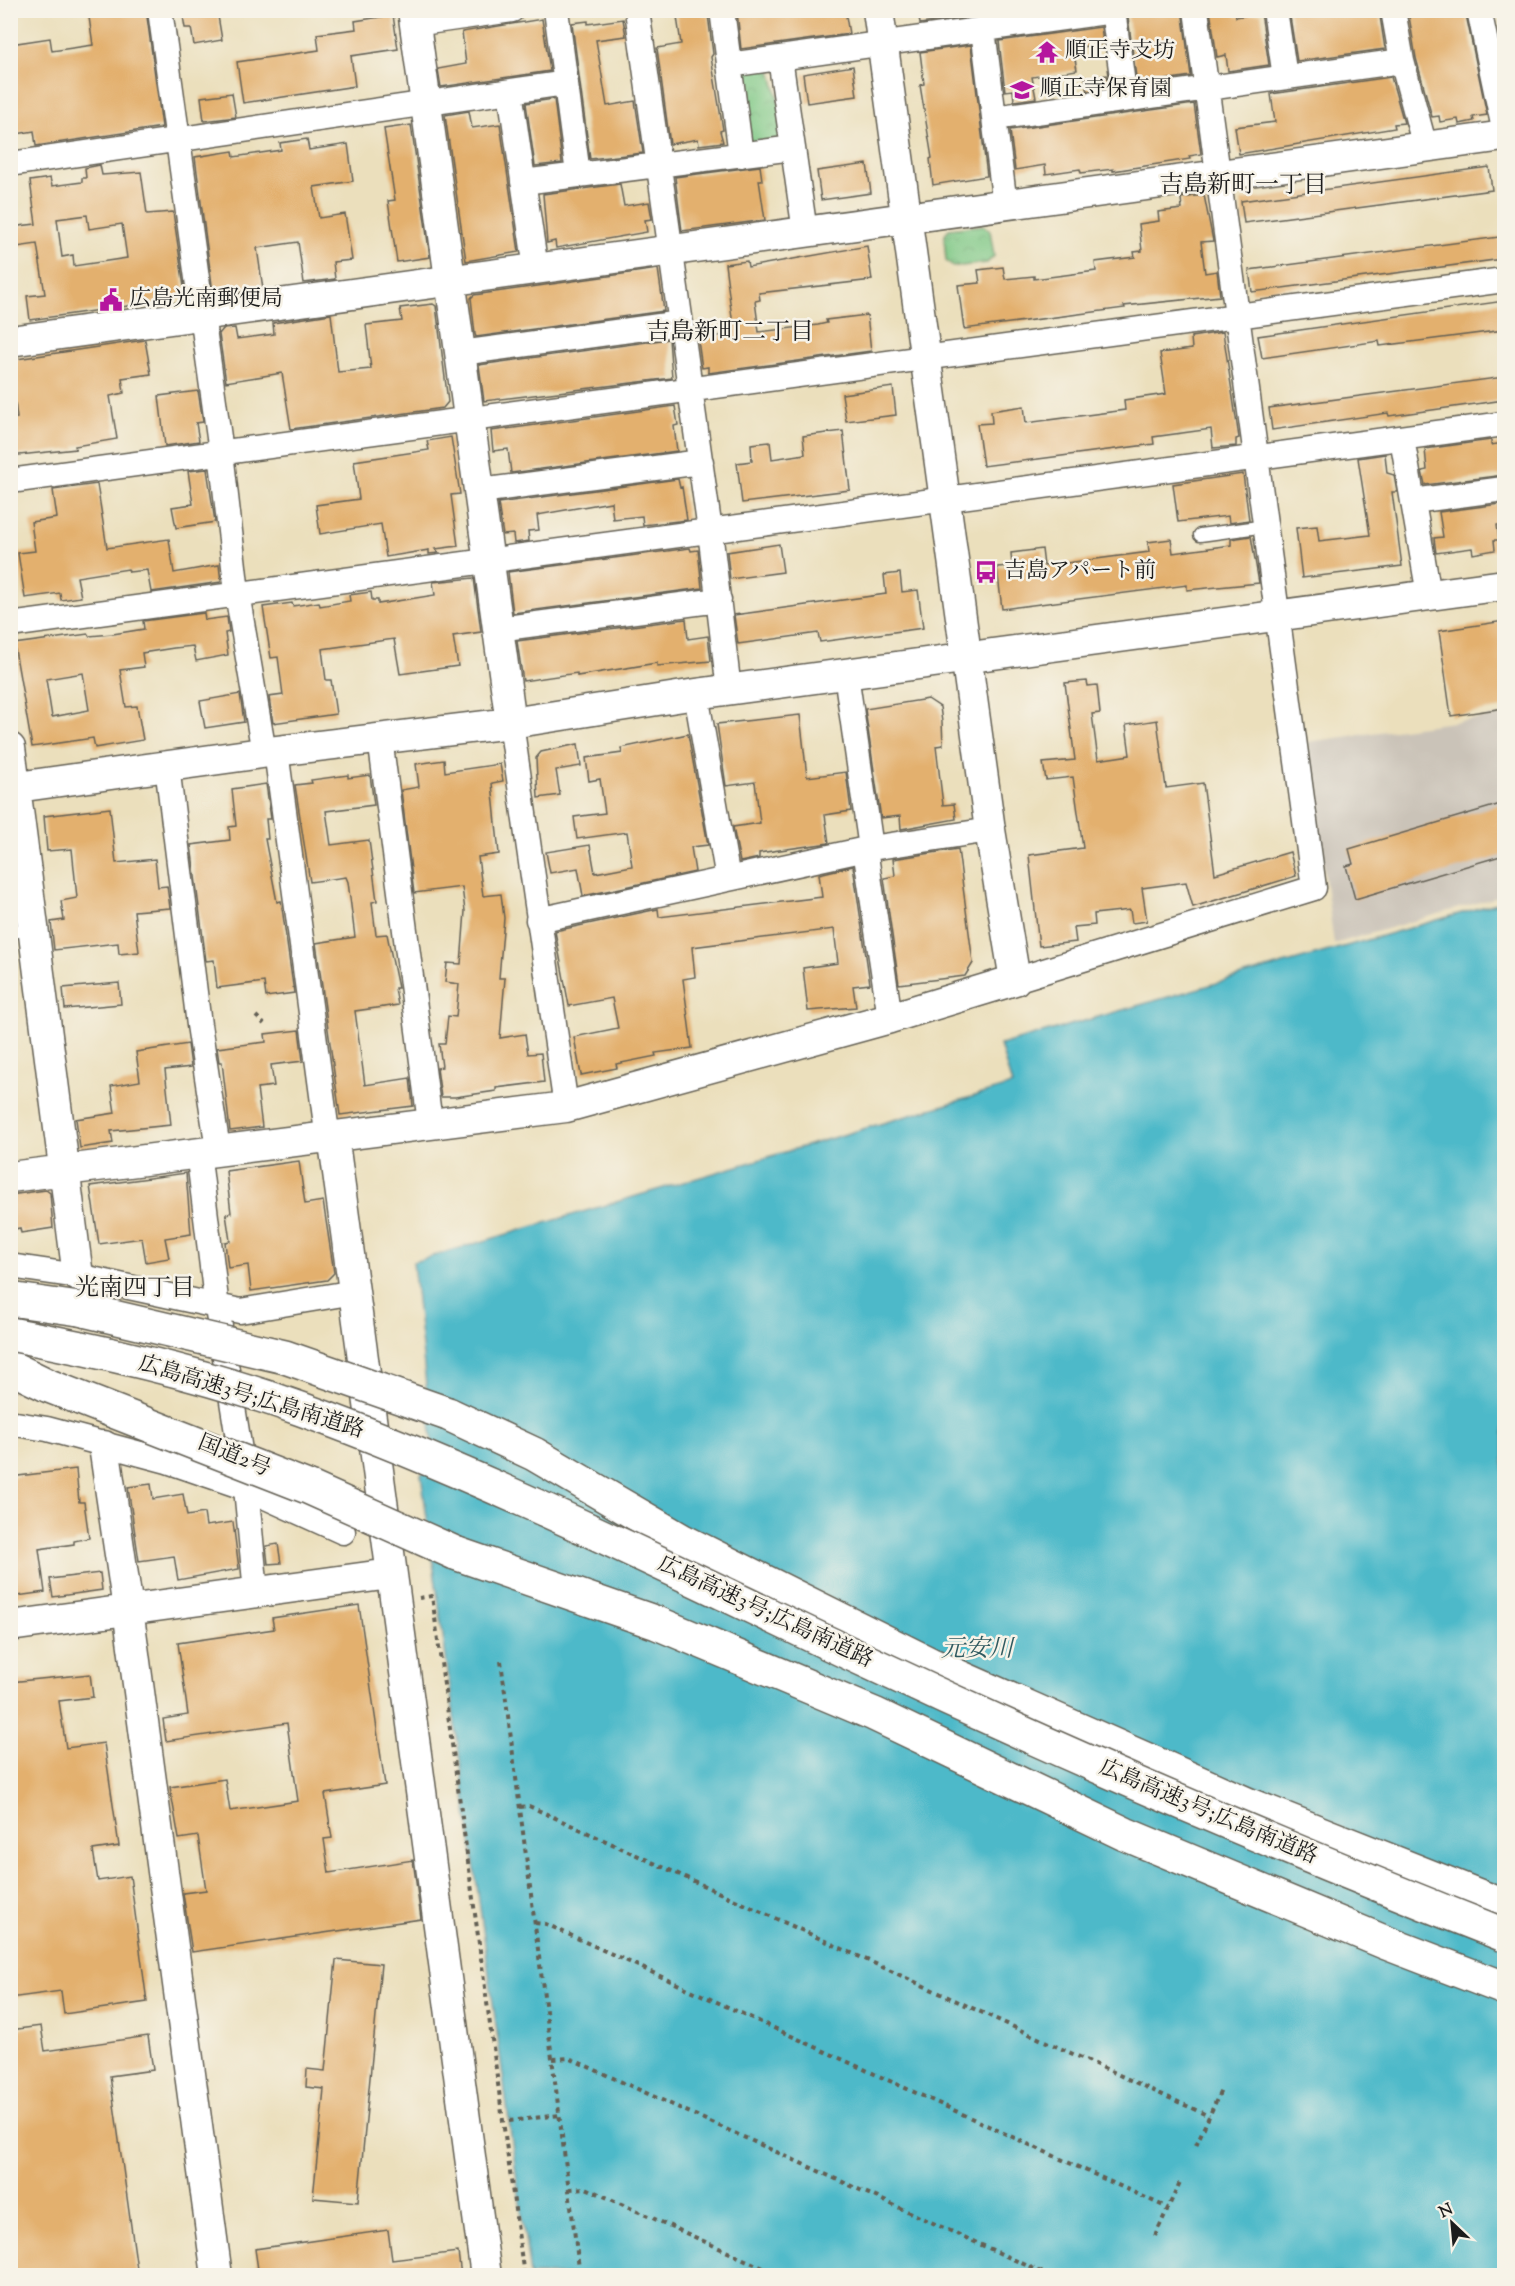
<svg xmlns="http://www.w3.org/2000/svg" width="1515" height="2286" viewBox="0 0 1515 2286" font-family="'Sorts Mill Goudy','Noto Serif JP',serif">
<style>
.industrial{fill:#cac3b8}
.park{fill:url(#park-crowns);stroke:#4d7250;stroke-width:1.5}
.water{fill:#4db9c9;stroke:#346a72;stroke-width:1.5}
.building{fill:#e3b06e;fill-rule:evenodd}
.lines{fill:none;stroke-linecap:round;stroke-linejoin:round}
.service-casing{stroke:#646054;stroke-width:15}
.minor-casing{stroke:#646054;stroke-width:27}
.tertiary-casing{stroke:#646054;stroke-width:33}
.trunk-casing{stroke:#646054;stroke-width:36}
.motorway-casing{stroke:#646054;stroke-width:36}
.path{stroke:#646054;stroke-width:4;stroke-dasharray:4.5 4.5;stroke-linecap:butt}
.service{stroke:#fff;stroke-width:12}
.minor{stroke:#fff;stroke-width:24}
.tertiary{stroke:#fff;stroke-width:30}
.trunk{stroke:#fff;stroke-width:33}
.motorway{stroke:#fff;stroke-width:33}
.trunk-bridge-casing{stroke:#646054;stroke-width:36;stroke-linecap:butt}
.motorway-bridge-casing{stroke:#646054;stroke-width:36;stroke-linecap:butt}
.trunk-bridge{stroke:#fff;stroke-width:33}
.motorway-bridge{stroke:#fff;stroke-width:33}
.labels{text-anchor:middle;dominant-baseline:central;stroke-width:5;stroke-linejoin:round;paint-order:stroke}
.poi-label{font-size:22px;fill:#1c1c1c;stroke:#f7f3e8;text-anchor:start}
.street-label{font-size:22px;fill:#1c1c1c;stroke:#f7f3e8}
.neighbourhood-label{font-size:24px;fill:#1c1c1c;stroke:#f7f3e8}
.water-label{font-size:24px;font-style:italic;fill:#305b61;stroke:#f7f3e8}
</style>
<defs>
<pattern id="park-crowns" width="20" height="18" patternUnits="userSpaceOnUse" patternTransform="scale(1.5)"><rect width="20" height="18" fill="#7ec885"/><path d="M2 6a3 3 0 1 1 6 0M12 15a3 3 0 1 1 6 0" fill="none" stroke="#6cab72"/></pattern>
</defs>
<rect width="100%" height="100%" fill="#f7f3e8"/>
<filter id="ink" filterUnits="userSpaceOnUse"><feTurbulence type="fractalNoise" baseFrequency=".0167" numOctaves="2"/><feDisplacementMap in="SourceGraphic" scale="12" xChannelSelector="R" yChannelSelector="G"/><feConvolveMatrix kernelMatrix="1 2 1 2 8 2 1 2 1" color-interpolation-filters="sRGB"/></filter>
<filter id="wash" filterUnits="userSpaceOnUse"><feTurbulence type="fractalNoise" baseFrequency=".008" numOctaves="4" result="noise"/><feDisplacementMap in="SourceGraphic" scale="24" xChannelSelector="R" yChannelSelector="G"/><feGaussianBlur stdDeviation="1.35" result="paint"/><feColorMatrix in="noise" values="0 0 0 0 0 0 0 0 0 0 0 0 0 0 0 0 0 1.4 0 .05"/><feComposite in="paint" operator="in"/></filter>
<g filter="url(#wash)">
<rect width="100%" height="100%" fill="#ebdfbc"/>
<path class="industrial" d="M1504,715V895L1334,944L1307,742Z"/>
<path class="park" d="M770,66L786,129L778,139L752,144L743,135L742,70Z
M983,225L990,231L994,256L987,263L953,267L946,261L944,237L949,229Z"/>
<path class="water" d="M1504,901V2275H530L421,1474L435,1470L413,1262L1012,1085L1000,1045Z"/>
<g id="blocks">
<path class="building" d="M88,10H146L162,127L36,146L34,131L10,135V70L15,69L11,44L50,38L52,51L93,45Z
M182,10H217L222,40L194,45L191,28H185Z
M676,10H703V16L708,15L713,54L711,57L723,130L720,131L723,142L699,145L698,139L670,144L657,48L681,44Z
M845,10L849,34L741,49L737,11Z
M918,10H973L974,16L920,24Z
M1127,10H1182L1191,76L1137,84Z
M1210,10H1235L1236,17L1261,13L1269,65L1228,71L1226,55L1217,57Z
M1289,10H1379L1385,49L1297,61Z
M1408,10H1465L1487,115L1473,117L1474,121L1459,124L1458,119L1440,122L1439,116L1432,117L1416,58Z
M393,15L398,49L351,56L355,86L243,103L237,62L319,50L317,34L356,29L355,21Z
M542,19L550,71L441,87L438,69L466,64L462,32Z
M623,19L626,36L596,40L607,106L635,101L643,153L590,159L572,23L588,21V24Z
M1101,27L1103,44L1073,48L1077,70L1032,77L1036,98L1014,101L1013,90L1005,91L999,41Z
M971,45L987,176L933,185L930,159L932,158L920,85L924,84L920,52Z
M853,66L857,96L807,103L803,74Z
M1107,75L1109,88L1087,91L1085,78Z
M1391,77L1404,123L1394,124L1395,128L1239,154L1235,127L1275,122L1271,94Z
M232,93L236,117L204,121L201,97Z
M554,99L562,163L535,166L526,103Z
M1194,104L1201,154L1189,156L1190,159L1113,171V169L1081,173L1080,169L1046,174L1045,165L1015,170L1010,130Z
M469,111L472,128L500,124L519,252L466,261L445,115Z
M411,125L430,257L397,262L388,201L395,200L384,129Z
M307,139L309,150L348,144L353,181L314,187L319,218L345,214L352,260L333,262L335,279L304,283L298,242L257,248L263,289L218,295L213,292L195,157L233,151L234,157L281,150L280,143Z
M867,164L871,193L821,200L817,171Z
M100,165L102,175L141,172L147,214L173,212L185,294L156,299V302L30,320L27,296L45,294L37,244L10,248V227L36,224L30,181L50,178L52,186L82,182V178H86L85,168ZM87,215L89,229L122,224L127,258L74,266L73,255L62,257L57,219Z
M760,166L762,180H759L765,220L682,231L675,177Z
M1489,167L1492,190L1244,223L1241,201Z
M620,184L624,206L649,202L652,219L645,220L647,232L556,248L555,241L547,243L543,194Z
M1204,195L1213,241L1201,242L1205,273L1217,271L1220,296L1124,306L1125,308L964,329L958,285L980,283L978,270L1003,267L1005,279L1034,276V279L1096,271L1095,262L1135,257L1134,252L1142,251L1139,224L1159,221L1158,212L1182,209L1181,198Z
M1499,237L1502,259L1252,292L1249,270Z
M867,246L872,280L759,293L760,300L755,301L759,332L818,325L827,323L826,320L867,315L871,351L708,373V367L702,368L698,340L734,333L725,264L747,261L748,267Z
M658,269L664,311L476,337L475,334L471,298L474,295Z
M1504,301V330L1380,346L1379,341L1262,358L1258,336Z
M433,304L436,306L448,402L443,408L291,429L282,373L226,382L219,334L223,329L235,328L237,339L274,334L273,323L331,314L338,372L371,369L366,325L402,321L400,308Z
M1223,332L1239,438L1236,439V446L1213,448L1211,429L1153,437L1154,444L983,466L977,424L992,423L991,411L1024,406L1026,423L1125,410L1124,400L1166,394L1160,353L1192,349L1191,337Z
M669,339L672,378L484,401L479,365Z
M145,340L151,374L122,378L124,393L110,396L117,439L75,446L76,449L10,456V419L17,418L10,360Z
M1504,377V400L1389,416L1388,413L1272,430L1269,408Z
M893,387L896,415L846,421L842,394Z
M198,391L203,422L196,423L199,441L165,446L159,396Z
M675,406L678,425L674,426L677,451L511,473L508,449L493,451L491,431Z
M843,431L850,490L742,503L737,463L752,461L751,444L770,442L772,459L805,454L803,436Z
M451,437L460,494L451,495L458,546L435,549L439,553L429,554V550L386,557L381,524L320,534L316,505L359,499L354,461L429,450L427,441Z
M1491,440V445L1504,443V475L1425,485L1422,471L1427,470L1425,449Z
M1385,454L1387,473L1394,475L1397,492H1392L1402,566L1302,578L1296,528L1317,526L1319,541L1370,535L1358,458Z
M207,469L215,522L176,528L172,507L193,504L188,471Z
M1243,474L1249,520L1229,523L1228,516L1178,522L1173,484Z
M678,479L680,488L682,487L687,520L643,525L642,516L613,519L611,502L537,515L539,530L528,531L529,541L514,543L513,534L503,535L498,503Z
M97,484L107,548L169,539L174,573L219,565L221,582L151,592L147,570L129,572L128,569L77,577L81,597L61,600L60,593L25,598L18,553L35,551L31,522L57,518L53,490Z
M1500,504L1503,524L1497,525L1499,540H1494L1495,550L1473,554L1472,548L1436,553L1434,538L1443,537L1439,512Z
M1251,536L1259,583L1187,590V585L1002,609L997,567L1012,566L1011,553L1042,549L1044,566L1149,552L1148,542L1171,539L1173,553L1231,545V539Z
M779,544L783,572L730,579L727,552Z
M690,548L691,551L698,550L702,588L513,613L508,572Z
M900,573L902,592L918,590L923,628L820,642L818,633L738,644L734,615L886,594L884,575Z
M474,578L481,632L453,636L458,666L400,674L394,639L322,649L326,680H331L336,714L273,723L269,697L283,695L278,657L271,658L263,607L292,603L293,606L319,602L320,606L350,601L349,595L371,592L372,600H378V604L435,595L433,582Z
M204,613L205,620L227,617L229,632L225,633L228,655L196,661L193,646L174,648L142,653L144,667L120,670L126,707L137,706L143,740L95,748L93,738L32,747L14,644L88,634L89,636L113,634L144,629L143,621ZM83,673L89,710L52,717L46,679Z
M686,619L688,639L708,636L711,661L657,666V663L577,676V673L523,681L517,641Z
M1504,621V708L1451,716L1439,631Z
M1087,681L1088,686L1097,685L1100,713L1092,714L1098,760L1130,755L1126,725L1157,720L1166,788L1203,783L1215,874L1290,852L1296,876L1193,907L1186,882L1142,888L1147,921L1132,923L1130,910L1094,914L1095,925L1074,927L1076,942L1039,946L1029,855L1083,848L1073,777L1046,780L1043,763L1075,760L1065,683Z
M240,694L244,722L205,728L200,701Z
M928,699L940,707L942,722L943,745L936,746L943,805L954,804L956,819L901,829L900,816L881,818L865,709Z
M800,715L807,777L846,772L851,811L825,815L829,843L759,853V858L740,862L733,827L760,823L755,782L726,786L717,724Z
M688,734L708,845L691,847L695,872L583,896L578,868L550,873L546,852L590,845L595,873L632,866L627,832L577,839L574,817L605,813L600,779L589,781L586,758L622,753L621,748Z
M578,744L581,766L556,770L560,795L538,798L536,758L541,752Z
M444,760L445,772L500,764L503,781L492,783L499,854L478,857L483,896L501,894L504,918L499,978H505L500,1038L525,1034L528,1054L541,1053L544,1082L496,1088V1091L455,1097H441L437,1068L442,1067L439,1044H445L448,1016L456,1017L459,984L445,982L447,963L461,964L465,911L462,887L414,893L401,790L419,787L416,764Z
M348,775V778L370,775L374,805L326,811L331,845L369,840L377,901L372,902L376,935L387,934L398,988H395L398,1005L355,1011L365,1085L410,1078L413,1106L340,1115L316,943L355,937L348,882L346,877L310,882L295,785L312,783L311,780Z
M266,784L271,819H266L268,839H265L277,902L281,901L294,993L266,997L264,982L217,988L214,960L206,961L191,845L230,840L229,827L236,826L232,789Z
M1504,803V855L1355,899L1346,866L1353,864L1349,849Z
M110,808L116,863L155,859L158,887L167,886L170,908L134,911L139,952L119,954L118,943L54,950L51,922L64,920L61,901L77,898L72,849L47,851L44,816Z
M958,849L973,963L965,976L899,984L884,878L895,876L893,859Z
M853,866L870,984L853,986L856,1007L808,1011L803,968L838,963L834,929L692,947L695,977L683,979L692,1048L655,1053L656,1056L616,1064L617,1068L581,1075L574,1037L618,1028L612,998L569,1006L555,931L658,909L659,917L822,897L819,874Z
M119,983L121,1004L65,1009L63,988Z
M299,1030L303,1061L271,1065L274,1086L257,1088L262,1127L230,1131L222,1062H219L217,1048L266,1042L265,1034Z
M188,1044L191,1067L165,1070L171,1125L111,1131L113,1143L80,1148L76,1119L115,1113L111,1086L140,1081L136,1052Z
M299,1161L305,1204L323,1201L334,1273L327,1280L251,1291L248,1265L228,1268L225,1242L230,1241L226,1214L231,1213L226,1171Z
M186,1173L191,1234L165,1238L169,1258L146,1262L142,1238L99,1244L90,1186Z
M46,1190L50,1193L53,1228L21,1233L20,1228L10,1230V1195Z
M76,1469L79,1502H84L89,1538L74,1541V1544L39,1549L45,1592L10,1597V1579H15L10,1542V1477Z
M151,1484L153,1499L183,1494L187,1516L204,1513L206,1526L233,1522L239,1569L178,1580L174,1556L139,1561L128,1487Z
M278,1544L281,1563L268,1564L266,1546Z
M100,1573L102,1590L53,1597L50,1579Z
M359,1605L385,1785L325,1794L332,1838L324,1839L329,1873L413,1860L421,1919L192,1952L183,1893L206,1890L198,1836L179,1839L170,1787L225,1779L230,1811L298,1801L287,1723L166,1741L163,1719L188,1715L178,1643L274,1629L272,1618Z
M90,1674L93,1697L59,1701L66,1748L104,1743L119,1846L93,1850L98,1881L130,1876L147,2002L64,2014L61,1991L10,1998V1682Z
M336,1960L381,1964L358,2202L313,2198L324,2089L306,2087L307,2069L325,2071Z
M41,2026L45,2051L148,2036L153,2070L110,2076L138,2276H10V2030Z
M388,2230L392,2260L458,2252L461,2276H259L255,2249Z"/>
</g>
</g>
<g filter="url(#ink)">
<use href="#blocks" fill-opacity="0" stroke="#646054" stroke-width="1.5"/>
<g class="lines">
<g class="service-casing">
<path id="service" d="M1200,535L1266,526
M10,932L33,929"/>
</g>
<g class="minor-casing">
<path id="minor" d="M160,10L221,452L237,593L264,753
M556,10L578,174
M637,10L710,531L729,690
M722,10L741,155
M1113,10L1125,99
M1275,10L1285,77
M1393,10L1402,61L1425,147
M1479,10L1504,129
M414,24L512,10
M983,30L1005,205
M780,58L805,232
M729,65L1113,11
M510,91L536,269
M994,118L1402,61
M10,164L566,83
M523,182L793,148
M461,353L681,323
M1402,438L1429,595
M10,481L1504,280
M480,491L701,462
M1413,501L1504,489
M10,625L1504,424
M498,629L719,600
M846,674L871,848
M696,694L728,879
M511,723L566,1107
M380,738L430,1123
M276,751L326,1125L333,1135
M167,766L199,1025L218,1149
M865,849L890,1018
M538,920L871,848L990,830
M1015,980L1314,888L1196,10
M198,1151L217,1308L246,1488L256,1592
M10,1266L78,1276L240,1311L355,1292
M10,1423L47,1429L167,1461L246,1488L343,1532"/>
</g>
<g class="tertiary-casing">
<path id="tertiary" d="M413,10L511,723
M10,341L1504,136
M10,748L78,1276
M10,788L276,751L511,723L696,694L1504,585
M333,1135L486,2276
M10,1177L566,1107L890,1018L1015,980L990,830L878,10
M104,1446L128,1609L217,2276
M10,1626L390,1574"/>
</g>
<g class="trunk-casing">
<path id="trunk" d="M10,1299L79,1309
M10,1367L49,1386"/>
</g>
<g class="motorway-casing">
<path id="motorway" d="M448,1414L534,1454L681,1540L930,1664L1247,1804L1504,1906
M455,1553L657,1623L874,1714L1125,1834L1384,1942L1504,1988"/>
</g>
<path class="path" d="M256,1016L264,1024
M419,1598L432,1596L524,2276
M501,1661L580,2276
M520,1807L529,1806L1209,2116
M535,1923L546,1924L1168,2208
M553,2059L569,2058L1050,2276
M509,2121L560,2115
M1196,2145L1222,2088
M569,2189L586,2188L781,2276
M1155,2236L1181,2180"/>
<use href="#service" class="service"/>
<use href="#minor" class="minor"/>
<use href="#tertiary" class="tertiary"/>
<use href="#trunk" class="trunk"/>
<use href="#motorway" class="motorway"/>
<g class="trunk-bridge-casing">
<path id="trunk-bridge" d="M79,1309L285,1357L448,1414
M49,1386L310,1488L455,1553"/>
</g>
<g class="motorway-bridge-casing">
<path id="motorway-bridge" d="M10,1334C108,1352 207,1375 301,1409C494,1479 678,1573 864,1660C1074,1759 1288,1850 1504,1935"/>
</g>
<use href="#trunk-bridge" class="trunk-bridge"/>
<use href="#motorway-bridge" class="motorway-bridge"/>
</g>
</g>
<defs>
<g id="temple-bare" transform="scale(1.8)"><path d="M0-6L5-2H3V0L6.5 2.5H4V6H1.5V3h-3V6H-4V2.5H-6.5L-3 0V-2H-5Z" fill="#b5179e" stroke="#f7f3e8" stroke-width="2.5" paint-order="stroke"/></g>
<g id="school-bare" transform="scale(1.8)"><path d="M0-5L7-2L0 1L-7-2ZM-4 1L0 2.5L4 1V4Q0 6-4 4Z" fill="#b5179e" stroke="#f7f3e8" stroke-width="2.5" paint-order="stroke"/></g>
<g id="civic-bare" transform="scale(1.8)"><path d="M-.6-6.5H3V-4.5H.6V-3L4-1V1h2V6H-6V1h2V-1L-.6-3ZM-1.2 2.5V6h2.4V2.5Z" fill="#b5179e" stroke="#f7f3e8" stroke-width="2.5" paint-order="stroke"/></g>
<g id="bus-bare" transform="scale(1.8)"><path d="M-5-6H5V4H4V6H2V4H-2V6H-4V4H-5ZM-3.5-4V0h7V-4ZM-3.5 1.2v1.5H-2V1.2ZM2 1.2v1.5H3.5V1.2Z" fill="#b5179e" stroke="#f7f3e8" stroke-width="2.5" paint-order="stroke"/></g>
</defs>
<g fill-rule="evenodd">
<use href="#temple-bare" x="1047" y="52"/>
<use href="#school-bare" x="1022" y="90"/>
<use href="#civic-bare" x="111" y="300"/>
<use href="#bus-bare" x="986" y="572"/>
</g>
<g class="labels">
<g class="poi-label">
<text x="1065" y="52">順正寺支坊</text>
<text x="1040" y="90">順正寺保育園</text>
<text x="129" y="300">広島光南郵便局</text>
<text x="1004" y="572">吉島アパート前</text>
</g>
<g class="street-label">
<text transform="translate(251 1398) rotate(17)">広島高速3号;広島南道路</text>
<text transform="translate(234 1457) rotate(22)">国道2号</text>
<text transform="translate(765 1613) rotate(25)">広島高速3号;広島南道路</text>
<text transform="translate(1208 1813) rotate(23)">広島高速3号;広島南道路</text>
</g>
<g class="neighbourhood-label">
<text x="1243" y="186">吉島新町一丁目</text>
<text x="730" y="333">吉島新町二丁目</text>
<text x="135" y="1289">光南四丁目</text>
</g>
<g class="water-label">
<text x="977" y="1650">元安川</text>
</g>
</g>
<rect width="1515" height="2286" fill="none" stroke="#f7f3e8" stroke-width="36"/>
<g transform="translate(1452 2223) rotate(334)" stroke="#f7f3e8" stroke-width="4.5" paint-order="stroke">
<path d="M0-4.5L10 22L0 15L-10 22Z" fill="#1c1c1c"/>
<text y="-9" font-size="16" font-weight="bold" text-anchor="middle" fill="#1c1c1c">N</text>
</g>
</svg>
